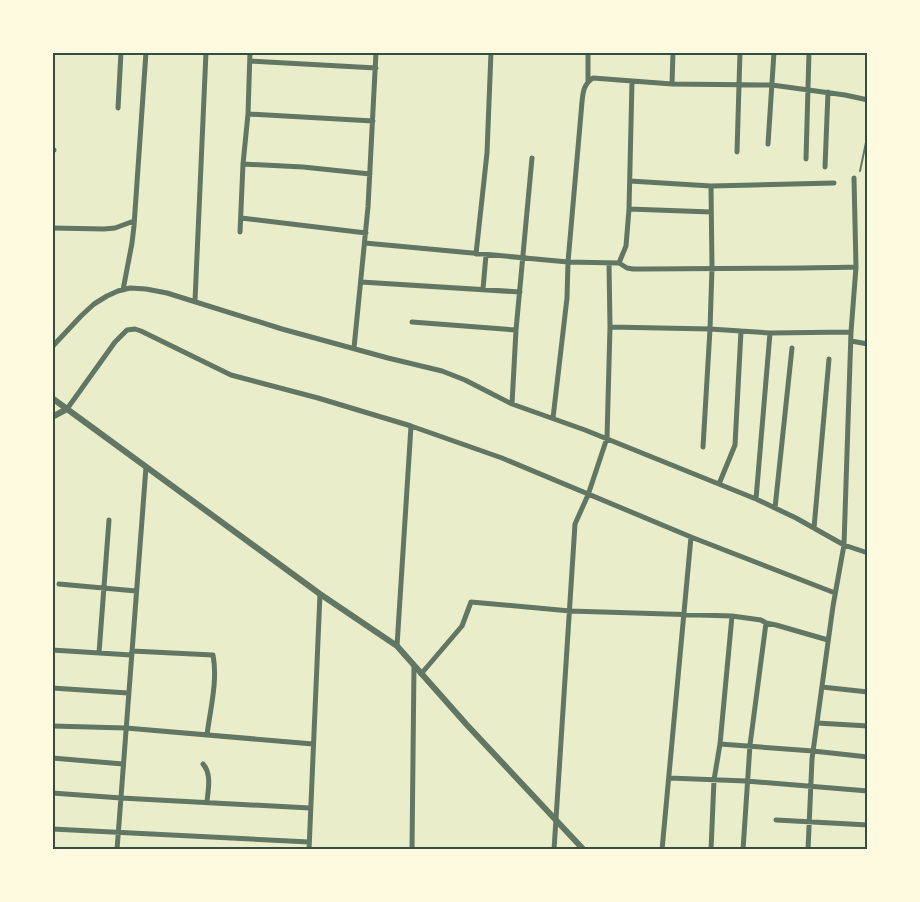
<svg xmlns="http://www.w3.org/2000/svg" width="920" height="902" viewBox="0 0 920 902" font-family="'Alegreya Sans',sans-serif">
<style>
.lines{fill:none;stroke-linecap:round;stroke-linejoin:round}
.service{stroke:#617663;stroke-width:2}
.minor{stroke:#617663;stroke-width:5}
.tertiary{stroke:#617663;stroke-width:6}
.neatline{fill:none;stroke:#344e41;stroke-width:2}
</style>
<rect width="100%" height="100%" fill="#e9edc9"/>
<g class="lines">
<path class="service" d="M860,171L868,133"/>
<path class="minor" d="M250,61L376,68
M588,81V52
M672,84L673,52
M118,108L121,52
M248,114L373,121
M768,144L774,52
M52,150H54
M737,152L740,52
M806,159L809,52
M243,164L303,167L370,174
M825,167L828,92
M854,178L856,267
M630,181L711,186L834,183
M629,209L711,212
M241,218L366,233
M52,228L104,229L115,228L134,221
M240,232L243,164L248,114L250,52
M365,243L568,262L619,263L627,268L633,269C707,268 781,269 856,267L851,332L844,545L833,606L812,759L808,850
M476,254L487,153L491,52
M619,263L626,246L629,209L632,81
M361,282L520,292
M483,289L486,255
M123,290L132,243L134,226L146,52
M195,301L206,52
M412,322L516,330
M610,327L710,329L770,333L851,332
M851,341L868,344
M52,347L81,316L94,304L107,296L118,291L130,288L146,289L167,293L282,329L388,358L442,371L465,380L512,404L585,430L756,499L796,518L844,545L868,553
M354,348L368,207L376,52
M512,404L516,330L532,158
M67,409L115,342L127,330L135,329L141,331L231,375L318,398L411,426L502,458L691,537L835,593
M553,418L567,298L568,262L582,102C583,91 584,84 593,78L672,84L772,85L845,95L868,100
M703,447L710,329L712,268L711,186
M719,484L735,445L741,331
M756,499L770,333
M775,508L792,348
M814,528L829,359
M59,584L136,591
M397,646L411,426
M52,650L131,655L132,651L213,655C218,681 210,710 207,735
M99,653L109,520
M421,674L462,626L471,602L570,611L732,616L761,620L766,623L776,625L828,640
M822,687L868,692
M52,688L128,693
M817,723L868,726
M52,726L126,728L313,744
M720,744L813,751L868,757
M52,758L123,764
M203,764C212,774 208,790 207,802
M669,778L746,781L868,791
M52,793L121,798L310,808
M776,820L868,825
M52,829L309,842
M117,850L146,467
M309,850L320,594
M412,850L414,665
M554,850L575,524L588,495L607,438L610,327L609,263
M662,850L691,537
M711,850L714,780L720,744L732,616
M743,850L750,745L766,623"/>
<path class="tertiary" d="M52,398L320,594L397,646L467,725L584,850
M52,417L67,409"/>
</g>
<rect width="920" height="902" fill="none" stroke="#fefae0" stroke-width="108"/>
<rect x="54" y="54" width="812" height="794" class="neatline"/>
</svg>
